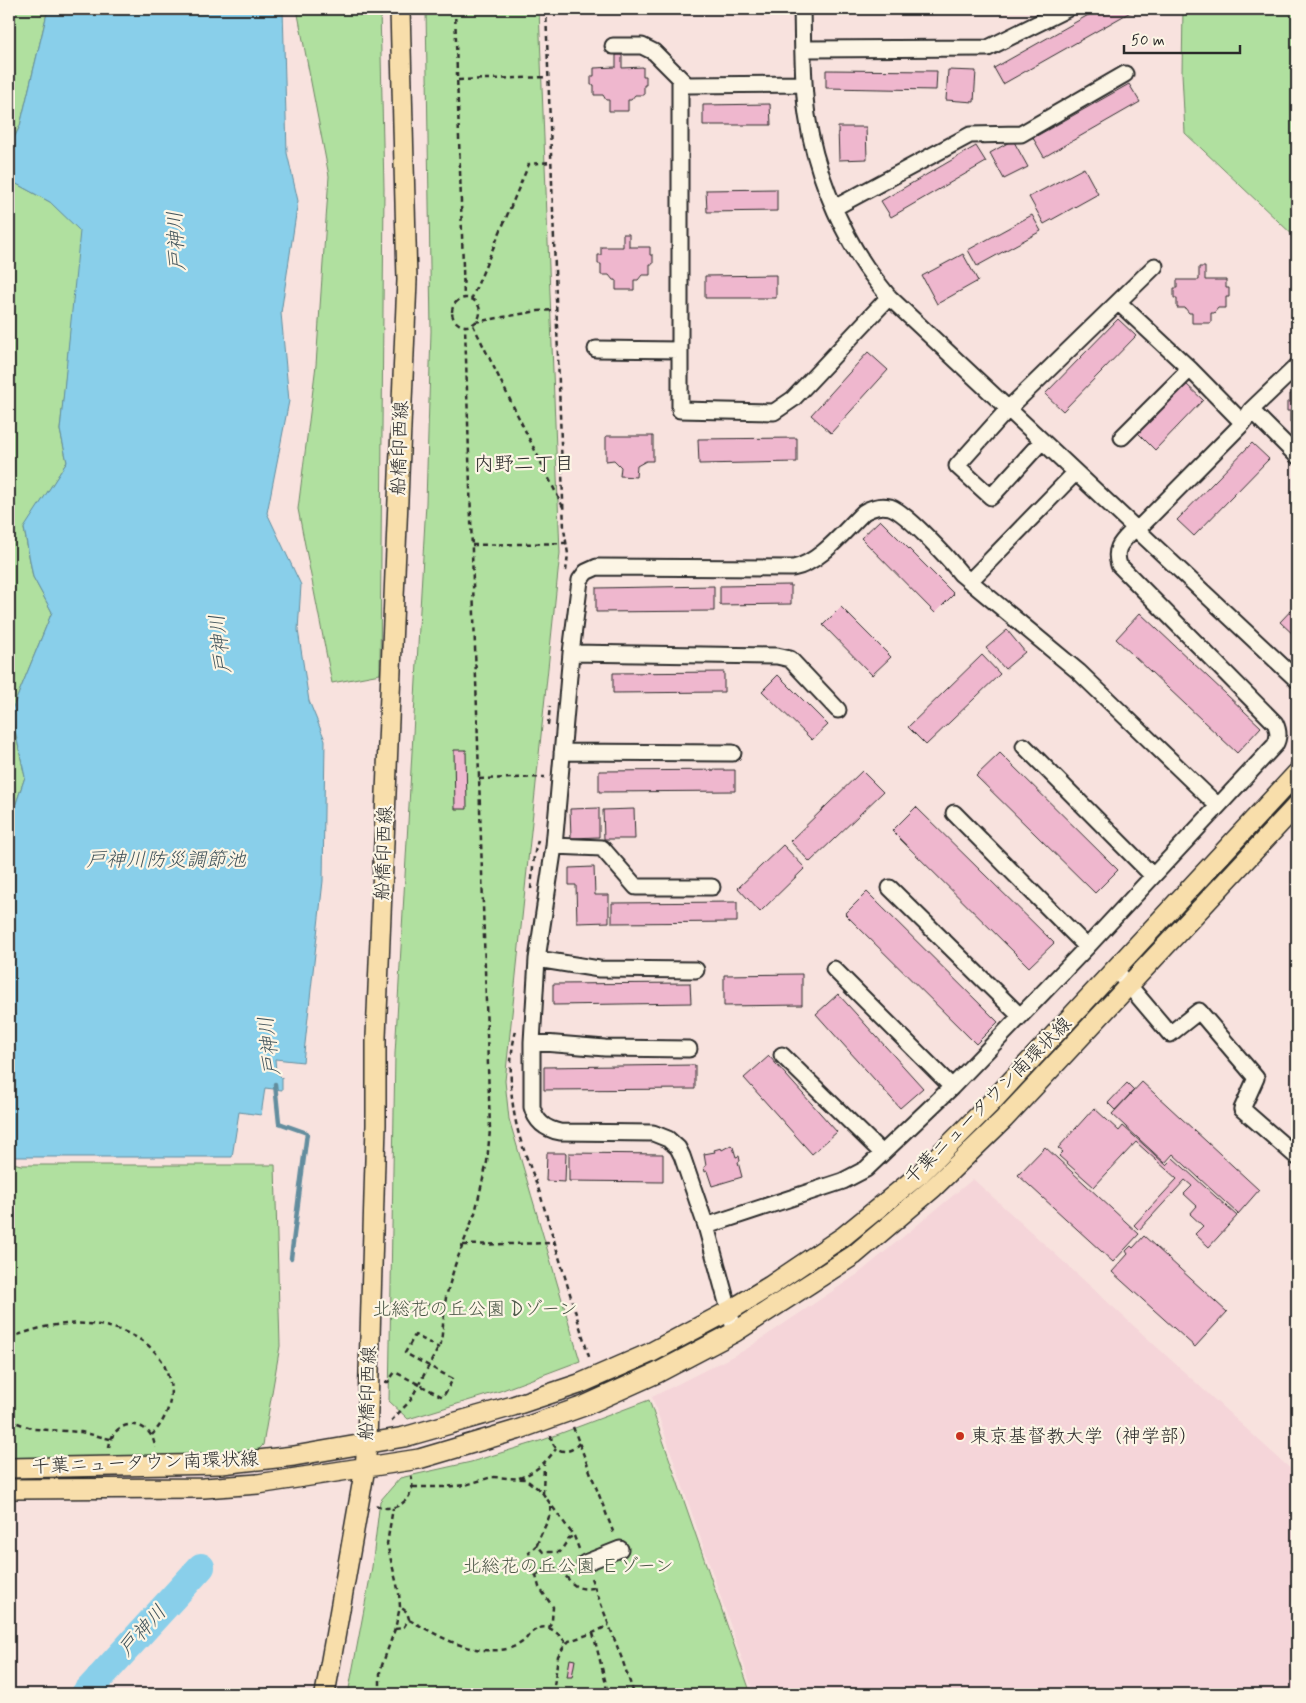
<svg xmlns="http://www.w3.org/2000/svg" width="1306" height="1703" viewBox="0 0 1306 1703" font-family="Mynerve,'Klee One',sans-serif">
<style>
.built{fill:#f5d5d9}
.green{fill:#b0e09f;stroke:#6e8665}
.water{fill:#89cfea;stroke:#638d9e}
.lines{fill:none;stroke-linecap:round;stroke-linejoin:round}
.stream{stroke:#638d9e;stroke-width:4.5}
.river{stroke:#89cfea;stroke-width:28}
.building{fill:#efb7ce;stroke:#2b2b2b}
.minor-casing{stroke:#2b2b2b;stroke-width:19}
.major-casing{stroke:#2b2b2b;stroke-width:22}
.path{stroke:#2b2b2b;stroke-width:2.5;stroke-dasharray:5 4;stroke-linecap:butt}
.minor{stroke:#fcf5e5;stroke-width:15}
.major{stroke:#f8deab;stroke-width:19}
.poi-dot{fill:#c8321e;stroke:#fcf5e5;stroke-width:2}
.labels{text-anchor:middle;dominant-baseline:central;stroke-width:4.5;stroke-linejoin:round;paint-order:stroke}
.street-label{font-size:19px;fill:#2b2b2b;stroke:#fcf5e5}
.park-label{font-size:19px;fill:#4c5848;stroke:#fcf5e5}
.poi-label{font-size:19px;fill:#2b2b2b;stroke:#fcf5e5;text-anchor:start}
.water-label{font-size:20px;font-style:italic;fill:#42545b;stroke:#fcf5e5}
.neighbourhood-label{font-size:20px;fill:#2b2b2b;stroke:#fcf5e5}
</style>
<rect width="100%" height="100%" fill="#f8e2de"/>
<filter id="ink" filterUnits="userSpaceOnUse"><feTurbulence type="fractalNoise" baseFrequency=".02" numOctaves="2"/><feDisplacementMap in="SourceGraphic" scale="10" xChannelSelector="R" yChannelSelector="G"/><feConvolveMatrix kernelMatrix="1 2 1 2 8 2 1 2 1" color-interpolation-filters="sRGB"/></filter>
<g filter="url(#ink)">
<path class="built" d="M973,1179L1297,1475V1694H754L652,1397L745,1350L858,1274Z"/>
<path class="green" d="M9,9H48L20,126L9,148Z
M297,9H380L384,189L380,674L332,683L298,509L316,365L329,176Z
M426,9H539L560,553L505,1081L509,1119L580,1361L500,1391L408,1419L389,1401L395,1054L426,503L431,331Z
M1183,9H1297V239L1185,133L1182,73Z
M9,171L11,181L50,202L81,231L60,430L67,462L24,529L33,577L52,612L11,712L25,777L9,824Z
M9,1162L21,1165H275L280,1346L263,1445L259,1449L205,1455L9,1459Z
M649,1400L751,1694H348L372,1567L380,1501L400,1478L471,1462L543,1440Z"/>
<path class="water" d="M48,9H283L287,153L298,201L281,313L289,401L267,513L301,585L298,630L309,701L325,740L323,881L303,1062L275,1059L276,1072L282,1078V1090L265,1088L261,1115L239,1112L232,1157H9V824L25,777L11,712L52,612L33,577L24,528L67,462L60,430L80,231L50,202L11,181L9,171V148L20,126Z"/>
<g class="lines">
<path class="stream" d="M275,1084L279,1123L307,1133L291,1258"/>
<path class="river" d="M85,1694L201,1567"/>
</g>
<path class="building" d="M1099,9H1133L1134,10L1003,84L994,68Z
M616,55H622V68L643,67V76H646V85H644V95H635L631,100H628V111H609V100H606L603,95H594V85H591V76H594V68L616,67Z
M826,70L937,71L936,90L826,88Z
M948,70L976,71L974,102L946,100Z
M1129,84L1140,102L1044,157L1033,138Z
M770,104L771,125H703V105Z
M838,127H866L867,159L839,160Z
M1013,140L1028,167L1004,179L990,153Z
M976,146L986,162L891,217L881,201Z
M1084,168L1098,194L1044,224L1029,197Z
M777,189V211L707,212L706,190Z
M1032,215L1041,231L977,266L968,250Z
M623,234H629V247H650V255H653V264H650V275H642L638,280H634V290H616V280H613L609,275H601V264H598V255H601V247H623Z
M963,254L978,281L937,304L922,276Z
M1199,267H1205V280H1226V288H1229V297H1226V308H1218L1214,313H1211V323H1192V313H1189L1185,308H1177V298H1174V288H1177V280H1199Z
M776,275V298H705V276Z
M1118,319L1136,336L1063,411L1045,394Z
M868,352L888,370L831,433L811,415Z
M1185,383L1203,400L1155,450L1137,432Z
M1290,394H1297V422H1290V411H1287V402H1290Z
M606,436H653V461H646L637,466L636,477L620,476L621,467L614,460L606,461Z
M797,438V462L699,464L698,439Z
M1252,443L1269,459L1194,536L1177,520Z
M880,520L954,594L935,613L861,538Z
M791,585V604L720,605V586Z
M714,586V611L596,612V588Z
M1297,604V638L1280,622Z
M841,607L891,657L872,675L823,625Z
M1140,613L1261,727L1237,753L1116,639Z
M1007,630L1025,652L1005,669L986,648Z
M982,655L1000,674L926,745L908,727Z
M724,672V692L613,693V673Z
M778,675L828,725L812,740L762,691Z
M454,750H466L467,809H455Z
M1000,753L1118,870L1095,893L976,776Z
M735,770V791L599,792V771Z
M862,771L883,792L810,862L790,841Z
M916,807L1054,943L1029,967L892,831Z
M599,808V837L571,838L570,809Z
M634,809L635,839H604L603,810Z
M783,845L805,868L760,912L738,888Z
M594,867L595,895H609V922L577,923L576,885H569V868Z
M867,892L998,1022L976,1044L845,914Z
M737,902V922L612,923V903Z
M802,974V1005L724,1006V975Z
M690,983L691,1003L553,1005V984Z
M838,994L923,1088L900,1108L816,1014Z
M769,1056L837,1132L812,1154L744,1078Z
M695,1065V1089L544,1090V1067Z
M1142,1082L1259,1190L1238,1214L1173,1154L1165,1163L1112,1114Z
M1127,1083L1134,1090L1115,1110L1108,1103Z
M1094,1108L1119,1131L1123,1126L1166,1165L1173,1158L1237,1216L1209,1247L1195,1234L1203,1226L1190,1214L1197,1206L1184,1194L1192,1186L1185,1180L1139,1230L1134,1225L1177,1179L1136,1142L1094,1187L1059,1156L1063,1152L1058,1148Z
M731,1145L733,1147L736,1157L739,1156L740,1161L738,1162L742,1177L712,1186L707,1171L705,1172L704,1167L706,1166L704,1154L715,1152L714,1150L721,1148L722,1150Z
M1045,1147L1139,1234L1113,1262L1018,1175Z
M547,1153H566L565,1182L546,1181Z
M569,1153L663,1154V1182L569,1181Z
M1144,1236L1227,1312L1195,1347L1112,1272L1128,1254L1126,1251L1131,1246L1133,1248Z
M570,1659L575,1660L572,1677H567Z"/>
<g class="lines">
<g class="minor-casing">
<path id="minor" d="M802,9C803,44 802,80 807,115C814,166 837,224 866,267C873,277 881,287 889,297L1297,680
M613,46H642L654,52L687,85L804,84
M804,49L988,48L1067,9
M834,208L970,135L1021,134L1125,74
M1118,302L1190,369L1243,423L1137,530
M596,349L680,350V410L774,412L793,399L889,297
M680,350V78
M1251,410L1297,456
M1243,423L1251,410L1297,366
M1122,437L1190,369
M1042,441L991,497L957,466L1008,409L1155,266
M970,581L1075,473
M571,653L777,656L790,659L838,710
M1024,746L1153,876
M562,752L733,753
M954,813L1087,947
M554,846L602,848L636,887H712
M890,888L1020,1016
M537,959L599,969L696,970
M834,969L952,1087
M1115,969L1170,1034L1199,1011L1256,1078L1242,1109L1297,1157
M532,1042L605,1048L689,1049
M782,1055L882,1153
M706,1226L843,1181L866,1169L952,1087L1087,947L1275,745C1279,738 1279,731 1275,723L1119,565C1113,547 1123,541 1135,528
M735,1332L706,1226L682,1156L678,1148L668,1139L653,1133L560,1132C545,1129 536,1122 532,1107V1042L537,959L554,846L571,653L580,580L586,572L597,567L793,568C820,563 844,531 864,512C873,507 880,505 890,507C906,512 949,559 961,574L1079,672L1218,806
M585,1563L620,1549"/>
</g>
<g class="major-casing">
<path id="major" d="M9,1468L222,1464L294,1456L404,1437L513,1406L579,1384L650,1353L729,1311L770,1286L844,1236L920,1174L989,1105L1297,773
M9,1489L204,1488L258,1484L419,1459L517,1430L584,1406L657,1373L735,1332L854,1255L933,1188L1004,1119L1297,805
M325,1694L365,1468L367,1443L376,1125V1037L407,280L400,9"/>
</g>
<path class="path" d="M455,9L464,299
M546,9L564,529L568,554L566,571
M458,80L548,77
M452 312a14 14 0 1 1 28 0a14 14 0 1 1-28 0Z
M471,300L529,164L552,162
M475,322L538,311L557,310
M473,325L563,507
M472,545L567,543
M548,725L550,706
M479,779L545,777
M531,889L534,856L538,840
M516,1031C506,1066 511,1116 524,1150C530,1168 538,1185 543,1204C559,1256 574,1308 590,1360
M463,1245L554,1243
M388,1304H445
M9,1338C24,1333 40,1327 56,1325C93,1320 137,1327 160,1358C164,1363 166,1370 168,1376C176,1397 166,1420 152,1435
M385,1382H388L395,1372L443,1397L453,1379L405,1353L415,1335L439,1348
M9,1420L34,1429L81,1432L110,1439
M391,1421L410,1401L441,1343L446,1297L455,1265L475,1213L487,1162L490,1130L465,326
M573,1427L614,1534
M551,1435C551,1452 569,1457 579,1443
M109,1448C112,1416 153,1418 155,1448
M519,1478C536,1472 545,1463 556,1449
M413,1487H445L465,1485L492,1477L525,1479L541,1491L574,1536L579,1549
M543,1493L544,1465
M376,1505C395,1515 418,1498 411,1476
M537,1545C541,1531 550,1521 551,1507
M536,1576L546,1568H557C573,1580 570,1591 594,1588
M591,1578L622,1659L634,1694
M409,1620C433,1632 456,1648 484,1650C499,1651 512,1650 524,1641C527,1638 529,1634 532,1632C547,1620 558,1633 567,1644
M549,1628L552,1620L553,1607L539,1587L536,1576L530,1567L531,1561L529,1552L537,1545L543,1552H560L569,1538L574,1536
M395,1629L403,1628L409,1619L407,1612L400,1607
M593,1633L606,1684L607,1694
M380,1694V1671L395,1629L400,1607L399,1593L387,1544L393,1508
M477,1694L480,1691L486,1689L495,1694
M553,1694L558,1656L563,1648L569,1641L593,1633L609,1625"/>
<use href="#minor" class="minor"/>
<use href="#major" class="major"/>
</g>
</g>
<circle class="poi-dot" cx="960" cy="1436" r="5"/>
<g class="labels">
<g class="street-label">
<text transform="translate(400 448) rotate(-88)">船橋印西線</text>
<text transform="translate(384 853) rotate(-88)">船橋印西線</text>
<text transform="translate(988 1101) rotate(-45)">千葉ニュータウン南環状線</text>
<text transform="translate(368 1393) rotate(-88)">船橋印西線</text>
<text transform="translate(145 1463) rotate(-2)">千葉ニュータウン南環状線</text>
</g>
<g class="park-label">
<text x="475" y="1309">北総花の丘公園 Dゾーン</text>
<text x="568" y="1566">北総花の丘公園 Ｅゾーン</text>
</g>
<g class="poi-label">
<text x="970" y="1436">東京基督教大学（神学部）</text>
</g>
<g class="water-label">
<text transform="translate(177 241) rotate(-93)">戸神川</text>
<text transform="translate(221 644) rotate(-97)">戸神川</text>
<text x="166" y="860">戸神川防災調節池</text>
<text transform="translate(270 1046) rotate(-97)">戸神川</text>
<text transform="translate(143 1631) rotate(-48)">戸神川</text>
</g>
<g class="neighbourhood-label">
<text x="524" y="464">内野二丁目</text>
</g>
</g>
<rect width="1306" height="1703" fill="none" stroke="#fcf5e5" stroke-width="30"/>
<rect x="15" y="15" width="1276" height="1673" fill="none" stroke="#2b2b2b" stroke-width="2" filter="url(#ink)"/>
<path d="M1124 45v8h116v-8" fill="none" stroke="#2b2b2b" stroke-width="2.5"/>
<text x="1131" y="45" font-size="15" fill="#2b2b2b" stroke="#fcf5e5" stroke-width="4" paint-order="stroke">50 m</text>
</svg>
